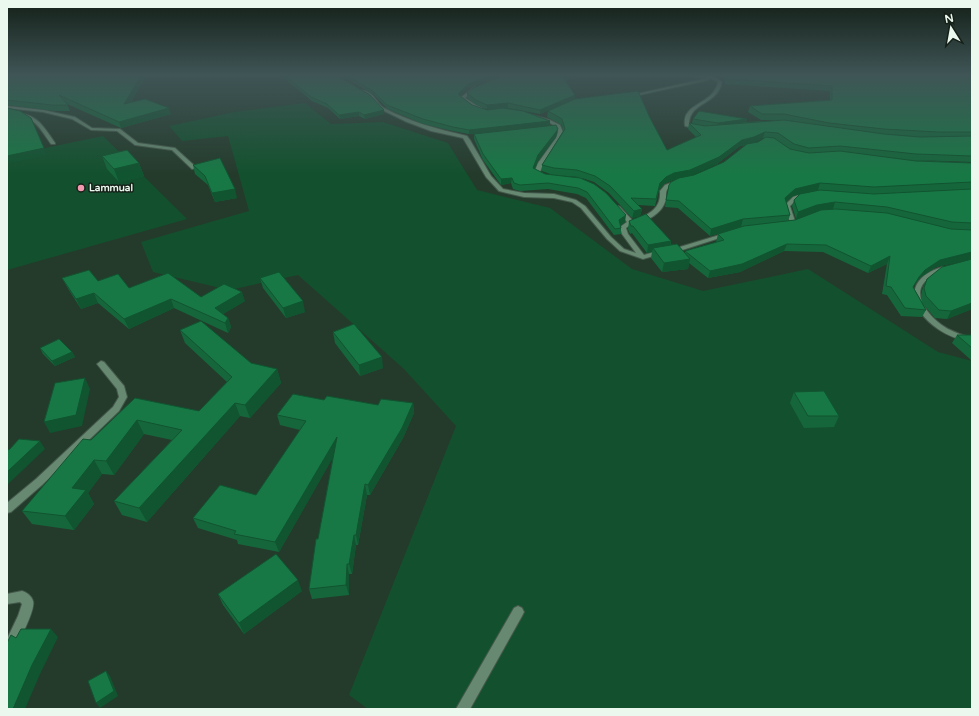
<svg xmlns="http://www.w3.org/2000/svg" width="979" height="716" viewBox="0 0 979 716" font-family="'Varela Round',sans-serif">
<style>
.green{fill:#13512e}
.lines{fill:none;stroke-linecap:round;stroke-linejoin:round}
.service-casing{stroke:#44594b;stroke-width:2}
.minor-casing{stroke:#44594b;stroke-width:2}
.service{fill:#678972;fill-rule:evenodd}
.minor{fill:#678972;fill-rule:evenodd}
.wall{fill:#15673b;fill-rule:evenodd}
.shaded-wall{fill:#115430}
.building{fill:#187845;stroke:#115430}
.poi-dot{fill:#f29aaf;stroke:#152018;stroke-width:1.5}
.labels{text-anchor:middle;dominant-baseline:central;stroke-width:3;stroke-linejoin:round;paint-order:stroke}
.far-poi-label{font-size:10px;font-weight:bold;fill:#eaf8ee;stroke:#152018;text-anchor:start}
</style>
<rect width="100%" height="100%" fill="#243b2c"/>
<path class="green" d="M305,103L331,124L383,122L448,143L477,190L550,208L632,269L703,291L808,269L938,352L972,361V709H368L349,695L456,426L404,369L298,275L229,290L153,272L141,242L249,211L228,136L182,141L169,126L234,112Z
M103,136L187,219L7,270V156Z"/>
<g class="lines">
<g class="service-casing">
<path id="service" d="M7,110C36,115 39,119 55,143V144H51C36,122 34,117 7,112Z
M101,361L104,362L124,386L127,397L119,411L42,485L11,512L7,513V503L36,479L113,407L119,397L117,389L97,364Z"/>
</g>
<g class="minor-casing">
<path id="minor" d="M498,74H502L505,77L496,82H494V80L501,77Z
M621,74H649L647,75H623Z
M671,74C686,73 710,71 722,82C717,106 690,101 689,124L701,128V130L685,126C681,102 713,106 718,82C715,80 712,79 708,78L709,80L630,97L628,96L708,78Z
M474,87L477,88L465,98L484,109V111H480L460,98Z
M361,90C374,91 376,103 384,108C410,122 438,129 467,136L470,140L491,176L503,189L524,193L554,194L576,200L585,206L611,237L624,249L636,253L622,234L620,227L627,222L615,208L618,206L620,207L634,222L626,228L628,234L644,255L657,251L670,250L726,233L729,235L673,253L657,255L643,259L620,251L607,239L581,208L572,202L554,198L524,197L499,191L486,177L463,138L431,131L407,122L380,109L373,99L361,92Z
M7,106L43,110L75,117L92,128L120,129L138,143L175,148L197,168L192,169L172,150L135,145L117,131L91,130L72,119L43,112L7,108Z
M529,114L550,120L560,125L563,132C558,147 545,156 540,172L546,176L543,178L534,173L538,163L556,138L558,132C554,121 540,119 529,116Z
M676,181L681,182C677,185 670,185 667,190C665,193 667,198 665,202C662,212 648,222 638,221V219C652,213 661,207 660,191L665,185Z
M804,193L806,194V196L797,199L790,206L796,224L795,225H791L784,206L793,197Z
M942,267L945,269L944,270C937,274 928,277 923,284C912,300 935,322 948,329C956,333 964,336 972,338V342C960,340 948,336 938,329C909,309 903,279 942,267Z
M22,591C26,592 32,596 33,601C36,611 16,646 11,656L7,658V639L18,616L22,604L20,602L7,604V594Z
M518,606L522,608L524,612L522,616L470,709H456L514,608Z"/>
</g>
<use href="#service" class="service"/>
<use href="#minor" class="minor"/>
</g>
<path class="wall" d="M7,74H152L146,75L131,102L171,114L121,128L67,104L70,111H55L7,105Z
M279,74H334L384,110V114L365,119L359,116L340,119L328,108L312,101Z
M339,74H497V77L468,88L460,96L472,105L487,110L550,121V125L469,134L453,131L423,124L388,109L374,95Z
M511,74H576L566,81L575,95V99L650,118L667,150L696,137L688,129L689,123H692L693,119H747L746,122L783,120H761L748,112L750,106L830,100V91L725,84L724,78L725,74H723H972V162L913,160L972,163V189L871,194L972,189V309L947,319L935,318L924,305L926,310L922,317L901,316L887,295L882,294L887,264L868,273L823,252L784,251L740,272L708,278L689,263L688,269L662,272L651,258L652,252L647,253L632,233L630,234L628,229L629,221L671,241V245L685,253V251L717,242H716L718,234L756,225L741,227L710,236L678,208L665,207L669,185L677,179L673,180L664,184L659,190L655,206L638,205L642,209L640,216L632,218L609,193L594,182L582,178L625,222L621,225V234L614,235L586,198L577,194L548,189L520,191L513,189L511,183L501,185L483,160L474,139V134H557L556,137L538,161L535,169L545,174L553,175L542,171V165L563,131L562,125L547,117L548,111L561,105L540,114L508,108L487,109L476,105L467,98V93L510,76ZM763,138H765L758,142L753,143ZM776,140L791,150L790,149ZM747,145L724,162L694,175H691L717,164L740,146ZM554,175L576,177H579ZM818,190L861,193H804ZM800,194L794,200L792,206L796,219L815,212L821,211L795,220L788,221L790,215L786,202L793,196ZM972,259L927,279L923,287L921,295L922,302L913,287L915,284L921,277L936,267Z
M102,156L139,163L144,176L119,182L107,169Z
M193,165L237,198L215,202L208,185L195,174Z
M62,278L98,281L129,288L201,297L245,301L223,314L228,318L231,327L228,333L174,308L129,329L98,303L81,309L67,287Z
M260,278L305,312L286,318L263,288Z
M180,330L251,363L277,369L281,383L250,418L240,416L147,522L122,515L114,501L172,440L144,434L114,475L102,474L88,493L94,504L74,530L32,524L22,511L91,440L135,398L199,411L227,382L185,343Z
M333,332L383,368L360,376L335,343Z
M957,335H972V360H971L952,343Z
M40,348L72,352L75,357L55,366L43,354Z
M794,392L839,416L834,427L804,428L790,403Z
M324,400L378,405L413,403L414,413L403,438L370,495H367L358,545H356L352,574H349V595L312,599L309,589L333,457L279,552L238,544L237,540L198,528L193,518L256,495L300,430L280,425L277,415Z
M302,591L244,634L223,605L218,594Z"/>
<path class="shaded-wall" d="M142,74H152L146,75L126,110L124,104Z
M496,74H497V77L468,88L459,97V93L468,84Z
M570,74H576L563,83L564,79Z
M575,95V99L540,114V110Z
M508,103V108L487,109V105Z
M169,108L171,114L121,128L119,122Z
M384,110V114L365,119L364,115Z
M359,112V116L340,119L339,115Z
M31,118L47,155L7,164V156Z
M747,119L746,122L717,126L718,123Z
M550,121V125L469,134V130Z
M558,129L557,134L556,137L538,161L533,173V168L538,155Z
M765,132L763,138L752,144L740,146L717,164L689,177L673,180L664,184L659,190L655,206L660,183L666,177L742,140Z
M139,163L144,176L119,182L114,169Z
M512,178L511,183L501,185V179Z
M820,183L818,190L793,196L783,205L785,198L795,189Z
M235,189L237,198L215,202L212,193Z
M835,202L833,209L815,212L796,219L798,212L817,205Z
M642,209L640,216L632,218L634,211Z
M626,215L625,222L619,227V220Z
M743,219L741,227L710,236L711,229Z
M671,241L670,248H653L652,252L647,253L648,245Z
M787,244L784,251L740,272L708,278L710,271Z
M972,252V259L936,267L921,277L915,284L919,277L925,270L940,260Z
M890,256L887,264L868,273L871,266Z
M690,259L688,269L662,272L664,263Z
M242,292L245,301L218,317L215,308Z
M94,293L98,303L81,309L76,299Z
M171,299L174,308L129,329L124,319Z
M303,301L305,312L286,318L283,308Z
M972,303V309L947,319L951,311Z
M228,318L231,327L228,333L225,323Z
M72,352L75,357L55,366L52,361Z
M382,357L383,368L360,376L359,365Z
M277,369L281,383L250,418L245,405Z
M85,378L90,389L82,426L50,433L44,422Z
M235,403L240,416L147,522L139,508Z
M413,403L414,413L403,438L370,495L368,485Z
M137,420L144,434L114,475L106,461Z
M337,437L339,447L279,552L275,542Z
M40,441L45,449L7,485V472Z
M94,460L102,474L88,493L94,504L74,530L65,516L72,488Z
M365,484L367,495L358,545L356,535Z
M354,535L356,545L352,574L349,564Z
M347,564L349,574V595L346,585Z
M298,580L302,591L244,634L239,623Z
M51,629L58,637L40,674L25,709H13L32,665Z
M106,671L110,676L118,696L100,708L96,703Z"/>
<path class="building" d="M7,74H142L124,104L145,99L169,108L119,122L59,95L68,105H52L7,100V91L8,89L7,90Z
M283,74H334L370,95L384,110L364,115L359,112L339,115L327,104L311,97Z
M344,74H496L468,84L459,93V95L472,105L487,110L503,108L523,111L550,121L469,130L453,127L423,119L387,105L373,91Z
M511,74H570L564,79L575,95L540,110L508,103L487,105L476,100L467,93L473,88L504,75L510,76Z
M725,74H972V132H938L884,129L829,123L784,114H762L750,106L832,100V86L726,79Z
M638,91L650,118L667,150L701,135L689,123L705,126L784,120L884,134L920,137L972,136V156L916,154L840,146L809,148L794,144L778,133L765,132L754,137L742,140L719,157L690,170L674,173L666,177L660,183L656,199L631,198L642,209L634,211L610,186L595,176L577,170L554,168L542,165L565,129L562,119L548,111L575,99Z
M7,108L20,111L31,118L44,148L7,156Z
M699,111L747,119L718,123L693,119Z
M556,125L558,129L556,132L538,155L533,168L545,174L580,178L594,184L606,193L626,215L619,220L621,228L615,229L587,192L578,188L548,183L520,185L514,183L512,178L501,179L483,154L474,134Z
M766,137L774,138L790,149L809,153L840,151L916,161L972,163V182L874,187L820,183L795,189L785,198L790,215L743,219L711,229L679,201L666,200L669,185L671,182L679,178L694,175L724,162L747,144L758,142Z
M127,150L139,163L114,169L102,156Z
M220,158L235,189L212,193L205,176L193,165Z
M972,189V223L952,222L887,207L835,202L817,205L798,212L794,200L800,194L820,190L874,194Z
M836,209L887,213L951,229L972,230V252L940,260L925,270L919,277L913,287L926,310L905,308L891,287L886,286L890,256L871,266L826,245L787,244L742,264L710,271L685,251L724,240L718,234L744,226L795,220L821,210Z
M646,214L671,241L648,245L633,226H631L629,221Z
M677,244L690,259L664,263L653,248Z
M972,259V303L951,311L939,310L926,296L924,288L927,279L942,267Z
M89,270L98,281L118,274L129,288L168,273L201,297L224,284L242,292L215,308L228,318L225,323L171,299L124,319L94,293L76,299L62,278Z
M279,272L303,301L283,308L260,278Z
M201,321L251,363L277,369L245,405L235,403L139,508L114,501L182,430L137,420L106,461L94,460L72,488L86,490L65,516L22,511L83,439L91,440L135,398L199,411L232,377L180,330Z
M354,324L382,357L359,365L333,332Z
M957,335H972V348Z
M59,339L72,352L52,361L40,348Z
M85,378L76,415L44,422L55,383Z
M824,391L839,416H808L794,392Z
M293,394L324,400L327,396L378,405L381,399L413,403L402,428L368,485L365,484L356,535H354L349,564H347L346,585L309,589L316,539H318L337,437L275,542L234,534L236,531L193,518L220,485L256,495L306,421L277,415Z
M19,439L40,441L7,472V449L9,450Z
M276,554L298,580L239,623L218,594Z
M21,629H51L32,665L13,709H7V643L11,635L16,638Z
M106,671L114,691L96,703L88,681Z"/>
<linearGradient id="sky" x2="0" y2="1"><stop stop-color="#142018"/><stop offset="0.43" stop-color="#3f5556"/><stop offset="1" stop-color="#3f5556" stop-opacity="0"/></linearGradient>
<rect width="979" height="174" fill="url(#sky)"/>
<circle class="poi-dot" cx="81" cy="188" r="4"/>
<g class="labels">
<g class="far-poi-label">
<text x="89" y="188">Lammual</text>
</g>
</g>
<rect width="979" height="716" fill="none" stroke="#eaf8ee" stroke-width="16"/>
<g transform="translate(951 28) rotate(349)" stroke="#152018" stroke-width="3" paint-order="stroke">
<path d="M0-3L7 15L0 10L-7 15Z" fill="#eaf8ee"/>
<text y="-6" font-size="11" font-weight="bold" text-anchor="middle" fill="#eaf8ee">N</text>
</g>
</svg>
